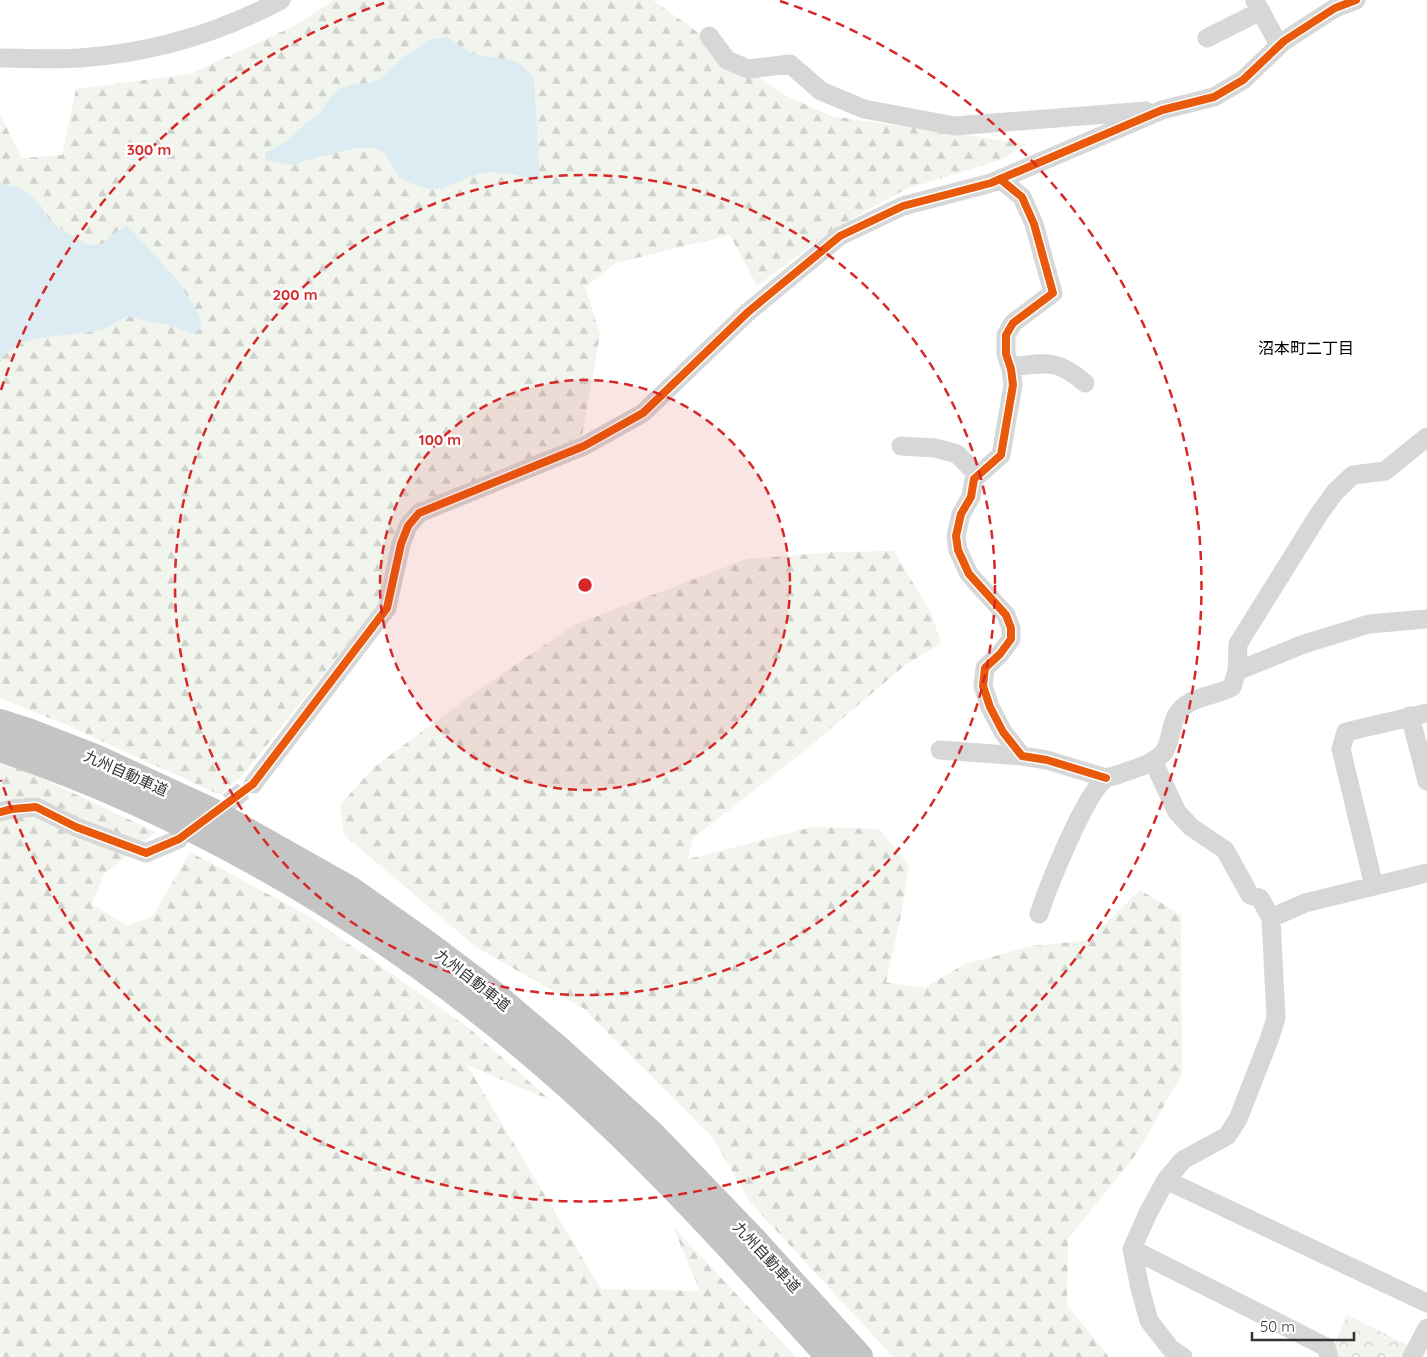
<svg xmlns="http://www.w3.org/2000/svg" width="1427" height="1357" viewBox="0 0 1427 1357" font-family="Quicksand,'Noto Sans JP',sans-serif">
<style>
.forest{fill:url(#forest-firs)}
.park{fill:url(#park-crowns)}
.water{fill:#ddebf3}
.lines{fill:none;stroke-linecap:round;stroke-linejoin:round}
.minor-tunnel{stroke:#d6d6d6;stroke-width:19;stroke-dasharray:19 9;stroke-linecap:butt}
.minor{stroke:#d7d7d7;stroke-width:19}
.highway{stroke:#c4c4c4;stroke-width:28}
.cycleway-casing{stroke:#fff;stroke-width:11}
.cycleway{stroke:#e8590c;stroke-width:8}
.ring{fill:none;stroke:#d62828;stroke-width:2.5;stroke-dasharray:9 6}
.labels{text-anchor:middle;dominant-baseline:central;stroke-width:5;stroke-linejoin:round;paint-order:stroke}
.street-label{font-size:15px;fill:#333;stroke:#fff}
.neighbourhood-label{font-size:16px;fill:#000;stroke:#fff}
.centre{fill:#d62828;stroke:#fff;stroke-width:2.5}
.ring-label{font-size:15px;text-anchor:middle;font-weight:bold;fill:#d62828;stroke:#fff;stroke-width:5;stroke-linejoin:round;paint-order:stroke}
</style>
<defs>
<pattern id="forest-firs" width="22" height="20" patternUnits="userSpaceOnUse" patternTransform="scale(1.25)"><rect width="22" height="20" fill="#f1f5ed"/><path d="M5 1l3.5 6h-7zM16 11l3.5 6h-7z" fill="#cfd2cc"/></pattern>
<pattern id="park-crowns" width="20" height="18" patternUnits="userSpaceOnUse" patternTransform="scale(1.25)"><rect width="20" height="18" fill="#f1f5ed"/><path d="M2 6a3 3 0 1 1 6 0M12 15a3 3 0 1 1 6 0" fill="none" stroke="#cfd2cc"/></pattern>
</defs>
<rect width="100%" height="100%" fill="#fff"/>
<path class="forest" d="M334,0H653L784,95L831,116L1026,144L1000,160L906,189L835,228L757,286L730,235L616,263L585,287L600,334L582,436L406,513L392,548L380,603L242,776L220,795L69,726L0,698V115L22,158L62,155L76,89L190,74L294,26Z
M894,551L932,615L941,643L904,666L803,752L693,838L688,859L812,827L879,829L909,865L901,915L886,982L924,988L965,964L1032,946L1089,940L1140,890L1181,915L1182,1074L1137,1153L1068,1239L1067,1305L1109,1357H893L750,1202L713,1138L583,1008L476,947L344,835L340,805L374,767L481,688L576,624L747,559L835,552Z
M0,764L28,772L156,832L104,874L92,904L127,926L153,916L190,852L307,915L469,1028L550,1100L467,1065L601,1289L700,1291L673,1227L796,1357H0Z"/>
<path class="park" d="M1347,1315L1408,1345L1402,1357H1336L1333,1347Z"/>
<path class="water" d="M445,37C456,40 462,49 472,53C496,63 519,50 534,81L540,181L513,174L492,172L480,173L443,188L428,189L404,181L398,176L386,154L375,148H358L313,158L292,165L266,160L265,153L287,141L307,122L317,117L331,97L340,89L350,85L369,83L380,79L404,56L415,51L429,40Z
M0,183L18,188L29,194L41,206L48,218L60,228L88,245L101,244L106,241L111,235L127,225L178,281L199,314L201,325L199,330L192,334L166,324L154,323L127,316C118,321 109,328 99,330C70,338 14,331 0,363Z"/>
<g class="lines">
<path class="minor-tunnel" d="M206,819L253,784"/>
<path class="minor" d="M1255,1L1279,45
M709,36L727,60L748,69L790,64L821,91L864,109L955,126L1146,111
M1207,38L1261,11
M0,58C26,58 54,60 80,58C150,53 219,33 281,0
M1000,179L1022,197L1034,224L1053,293L1013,323L1006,335V354L1011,369L1013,385L1001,455L974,479L971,497L961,514L956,536L958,550L969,574L1006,615L1011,628V639L1000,654L985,668L983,686L990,707L1003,732L1022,756L1047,760L1106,778
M1010,367C1045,363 1057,358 1085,383
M901,446L935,448L957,454L978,475
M1237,671L1304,644L1369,624L1427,619
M1410,716L1427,781
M940,750L1022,756
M1153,761L1177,812L1191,827L1225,850L1250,895L1260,898L1271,918L1276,1018L1269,1040L1238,1119L1227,1136L1183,1160L1166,1180L1148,1213L1132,1249L1140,1288L1149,1321L1171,1349L1183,1357
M253,784L387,608L401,544L408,526L419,513L584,446L643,413L748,312L840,236L903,206L991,183L1162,110L1214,97L1243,80L1284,41L1335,8L1356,0
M0,812L12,809L36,807L76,827L146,853L179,839
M1374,886L1341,749L1346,732L1427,713
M1039,914C1048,887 1085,793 1106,778C1109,777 1114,776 1117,775C1132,769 1153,765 1164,752C1170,744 1171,726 1176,716C1188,695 1214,697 1232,687L1237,671L1238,644L1319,514L1335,492L1353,475L1385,471L1427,437
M1271,918L1305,903L1427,873
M1166,1180L1427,1303
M1132,1249L1326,1347L1329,1357
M1412,1357L1427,1328"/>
<path class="highway" d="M0,723L28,732L95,758L212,812L350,890L425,943L490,992L560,1051L650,1133L753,1240L859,1357
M0,748C200,816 386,927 545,1065C648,1154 739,1256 830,1357"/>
<g class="cycleway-casing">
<path id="cycleway" d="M1000,179L1022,197L1034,224L1053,293L1013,323L1006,335V354L1011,369L1013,385L1001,455L974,479L971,497L961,514L956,536L958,550L969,574L1006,615L1011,628V639L1000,654L985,668L983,686L990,707L1003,732L1022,756L1047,760L1106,778
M0,812L12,809L36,807L76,827L146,853L179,839L253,784L387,608L401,544L408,526L419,513L584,446L643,413L748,312L840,236L903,206L991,183L1162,110L1214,97L1243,80L1284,41L1335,8L1356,0"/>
</g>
<use href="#cycleway" class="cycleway"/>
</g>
<circle cx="585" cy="585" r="205" fill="#d62828" fill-opacity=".12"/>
<g class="ring">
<circle cx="585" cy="585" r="205"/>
<circle cx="585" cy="585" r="410"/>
<path d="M1 390A616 616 0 0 1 390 1M780 1A616 616 0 1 1 1 780"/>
</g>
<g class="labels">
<g class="street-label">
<text transform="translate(126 773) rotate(24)">九州自動車道</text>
<text transform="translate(473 980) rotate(38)">九州自動車道</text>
<text transform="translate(767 1257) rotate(47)">九州自動車道</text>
</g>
<g class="neighbourhood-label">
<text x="1306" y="348">沼本町二丁目</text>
</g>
</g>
<circle cx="585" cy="585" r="8" class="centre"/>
<g class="ring-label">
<text x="149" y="155">300 m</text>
<text x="295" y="300">200 m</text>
<text x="440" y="445">100 m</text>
</g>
<path d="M1252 1332v8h102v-8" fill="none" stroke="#333333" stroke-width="2.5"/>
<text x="1260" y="1332" font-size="15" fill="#333333" stroke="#ffffff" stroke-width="4" paint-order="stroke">50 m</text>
</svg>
